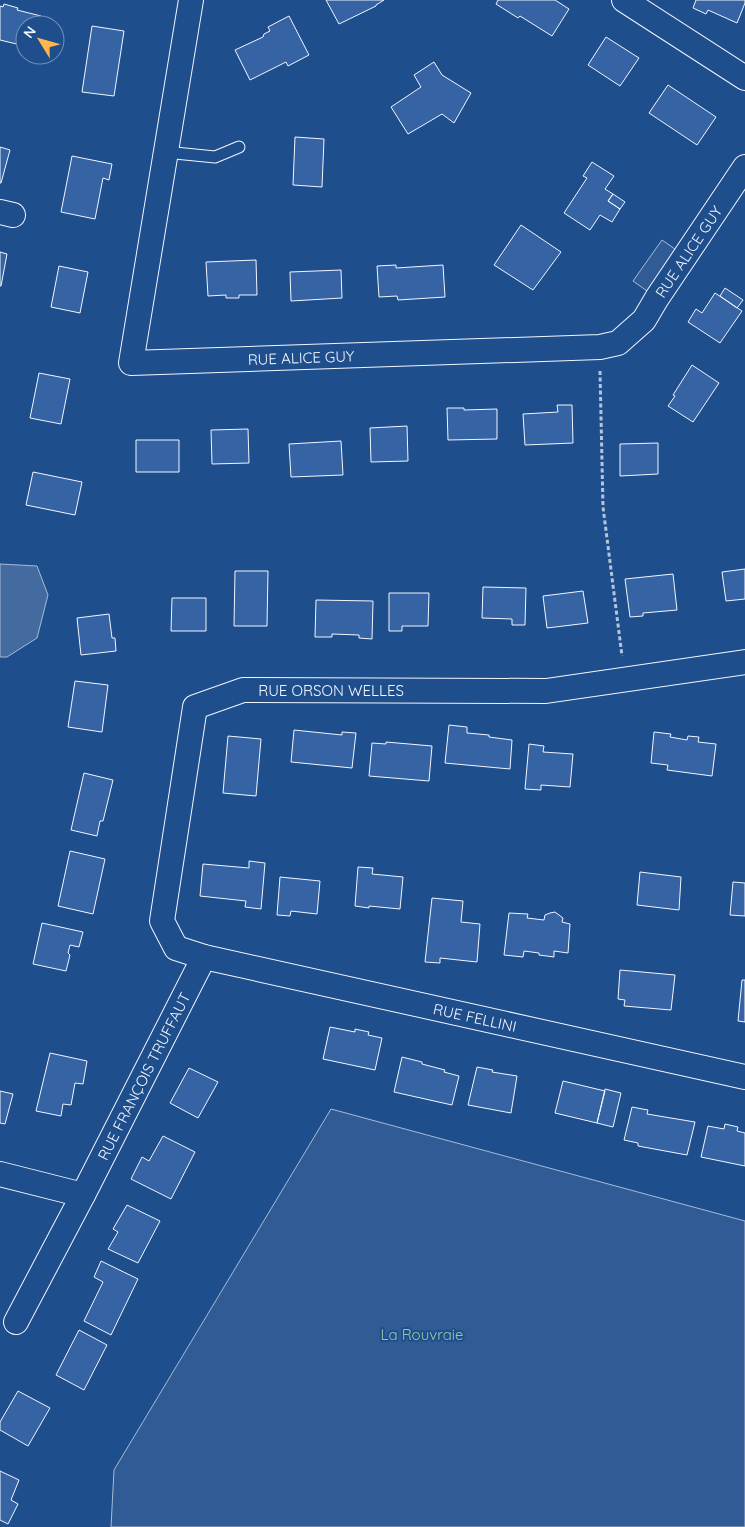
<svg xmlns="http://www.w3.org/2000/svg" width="745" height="1527" viewBox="0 0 745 1527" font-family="Quicksand,sans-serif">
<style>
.built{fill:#305b95;stroke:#a8bbd7}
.water{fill:#446ba0;stroke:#a8bbd7}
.building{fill:#3563a3;stroke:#f2f6ff}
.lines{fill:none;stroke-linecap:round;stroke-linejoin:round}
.lane-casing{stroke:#f2f6ff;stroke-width:13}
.street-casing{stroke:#f2f6ff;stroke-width:26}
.path{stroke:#b3c4dc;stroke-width:3;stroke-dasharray:4 2.5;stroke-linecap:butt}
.lane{stroke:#1f4e8c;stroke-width:11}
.street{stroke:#1f4e8c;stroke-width:24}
.labels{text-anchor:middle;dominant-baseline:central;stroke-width:4;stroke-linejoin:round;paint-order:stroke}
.street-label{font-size:15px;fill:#f2f6ff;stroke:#1f4e8c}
.park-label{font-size:15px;fill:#97c8a6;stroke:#1f4e8c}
</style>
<rect width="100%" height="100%" fill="#1f4e8c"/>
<path class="built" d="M662,240L685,256L657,298L633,281Z
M331,1109L745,1221V1527H111L114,1470Z"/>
<path class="water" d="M0,564L37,566L48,595L37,638L7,657H0Z"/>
<path class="building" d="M326,0H384L376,5V6L339,24Z
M498,0H555L569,9L552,36L520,16L518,18L496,4Z
M696,0H745V3L737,23L708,10L706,14L693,8Z
M4,4L18,8L17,10L41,16L39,25H25V46L0,40V6L3,7Z
M289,16L309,55L288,66L286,62L250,80L235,50L263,37L264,34L270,31L268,27Z
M92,26L124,31L114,96L82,92Z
M606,37L639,58L620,86L588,65Z
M434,62L442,75L471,93L454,123L442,114L408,134L391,107L421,87L414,75Z
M668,85L716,117L697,145L649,113Z
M295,137L324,139L322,187L293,185Z
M0,147L10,150L1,183H0Z
M72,156L112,164L109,180L103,178L95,219L61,212Z
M592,162L614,176L605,189L613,194L608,201L620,209L612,222L600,215L590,230L564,213L587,178L583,176Z
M613,194L625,202L620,209L608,201Z
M521,225L561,252L533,290L494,265Z
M0,252L7,254L1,286H0Z
M256,260L257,295H239V298H226V295L208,296L206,262Z
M396,265V268L443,265L445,297L398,300L397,296L379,297L377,266Z
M59,266L88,272L80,313L51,307Z
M341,270L342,298L291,301L290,272Z
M725,288L743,300L737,308L720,296Z
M715,293L742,311L720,343L688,322L696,309L702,313Z
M692,365L719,383L693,422L668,406L675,396L673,395Z
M39,373L70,379L61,424L30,418Z
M557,405H572L573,443L525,445L523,414L558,412Z
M447,408H464V410L497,409V439L448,440Z
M407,426L408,461L371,462L370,428Z
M248,429L249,463L212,464L211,430Z
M136,440H179V472H136Z
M341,441L343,475L291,477L289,444Z
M658,443V474L620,476V444Z
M33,472L82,482L75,515L26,505Z
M745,569V599L726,601L722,572Z
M235,571H268L267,626H234Z
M673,574L677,610L643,613V616L630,617L625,579Z
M483,587L526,588L525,625H512V619L482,618Z
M583,591L588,623L547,628L543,596Z
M389,593H429L428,626H402V631H389Z
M172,598H206V631H171Z
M316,600L373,601L372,639L359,638V635L332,634V637H315Z
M109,614L112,638H115L116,651L81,655L77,618Z
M75,681L108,685L102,732L68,727Z
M449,725L467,727V733L489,735V737L512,740L510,769L445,763Z
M294,730L342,735V732L356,733L352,768L291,762Z
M654,732L671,734L670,737L687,740L688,736L699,737L698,742L716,744L712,776L667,770L668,765L651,763Z
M228,736L261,739L256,796L223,793Z
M386,742L432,746L429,781L369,776L372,743L386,744Z
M529,744L544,746L543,752L573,754L570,787L541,785V790L525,789Z
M84,773L113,780L103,821H100L97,836L71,830Z
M70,851L105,859L93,914L58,906Z
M249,861L265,863L261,909L245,907L246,901L200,896L203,864L249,868Z
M358,867L373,868L372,874L403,877L400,909L369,906V908L355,906Z
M640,872L681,877L679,910L637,905Z
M280,877L320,881L317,914L291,911L290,916L277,915Z
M733,882L745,883V916L730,915Z
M432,898L463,901L461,922L480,924L477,962L440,958V963L425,962Z
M555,912L563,918L562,922L570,924L568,953L554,951V957L539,955V953L524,951L523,957L504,955L509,913L528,914L527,918L544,920L545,915L550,913Z
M42,923L83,932L79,947L70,945L68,953L70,955L66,971L33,964Z
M620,970L675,975L671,1010L624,1006L625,1000L618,999Z
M742,980H745V1022L738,1021Z
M330,1027L355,1032V1029L369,1032L368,1035L382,1038L375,1070L323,1059Z
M50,1053L87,1061L83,1084L75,1083L71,1105L63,1104L61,1116L36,1111Z
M402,1057L422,1062V1064L445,1070L444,1072L459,1076L452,1105L394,1092Z
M477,1067L493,1070L492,1072L517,1076L511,1113L468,1105Z
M189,1068L218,1082L198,1118L170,1103Z
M563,1081L605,1091L597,1123L555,1113Z
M605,1089L621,1093L613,1127L597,1123Z
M0,1091L13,1094L5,1124L0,1123Z
M632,1107L648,1110L647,1114L695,1122L687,1155L638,1146V1143L624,1140Z
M725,1124L738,1127L737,1131L745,1133V1166L701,1157L708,1126L724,1129Z
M163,1136L195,1152L171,1199L131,1179L142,1157L149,1161Z
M127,1205L160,1221L138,1263L108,1249L118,1232L113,1229Z
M101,1261L138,1279L111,1335L84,1321L103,1282L94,1277Z
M79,1330L107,1345L84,1390L56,1375Z
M18,1391L50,1408L28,1446L0,1430V1422Z
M0,1471L19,1480L11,1500L18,1504L8,1524L0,1520Z"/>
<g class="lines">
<g class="lane-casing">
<path id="lane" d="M165,152L215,157L239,147"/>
</g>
<g class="street-casing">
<g id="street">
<path id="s1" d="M191,0L131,363L600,347L618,343L644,320L657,298L745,167"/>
<path d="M624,0L745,78"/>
<path d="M0,212L13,215"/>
<path id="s2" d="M745,662L546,691L243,690L195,707L162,921L176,948L204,957L745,1077"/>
<path id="s3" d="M0,1174L83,1195L204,957"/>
<path d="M16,1322L83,1195"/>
</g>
</g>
<path class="path" d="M600,371L603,507L622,656"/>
<use href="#lane" class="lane"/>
<use href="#street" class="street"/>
</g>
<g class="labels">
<g class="street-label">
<text stroke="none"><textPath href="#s1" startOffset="972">RUE ALICE GUY</textPath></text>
<text stroke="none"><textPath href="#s1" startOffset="538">RUE ALICE GUY</textPath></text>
<text x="331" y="690">RUE ORSON WELLES</text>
<text stroke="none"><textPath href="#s2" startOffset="1109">RUE FELLINI</textPath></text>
<text stroke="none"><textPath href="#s3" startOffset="219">RUE FRANÇOIS TRUFFAUT</textPath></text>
</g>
<g class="park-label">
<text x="422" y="1334">La Rouvraie</text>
</g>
</g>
<g transform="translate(40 40) rotate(307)"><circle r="24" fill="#1f4e8c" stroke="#7391ba"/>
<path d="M0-4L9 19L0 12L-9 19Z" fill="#ffb74d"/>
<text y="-8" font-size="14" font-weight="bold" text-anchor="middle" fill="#f2f6ff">N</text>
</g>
</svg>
